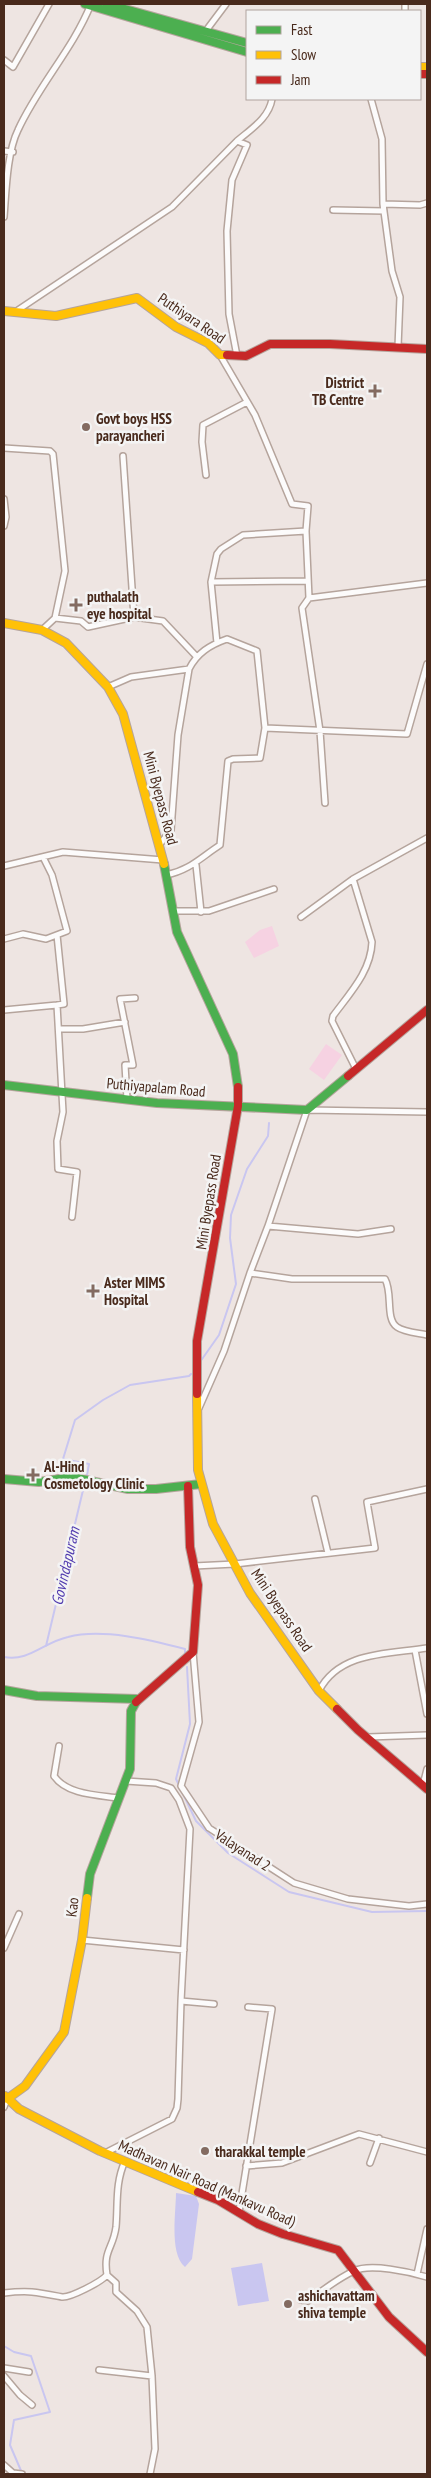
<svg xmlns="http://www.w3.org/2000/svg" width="431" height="2478" viewBox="0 0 431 2478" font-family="'PT Sans Narrow',sans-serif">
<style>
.green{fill:#f6d2e2}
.water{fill:#c9c6f0}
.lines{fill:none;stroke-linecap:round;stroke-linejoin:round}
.stream{stroke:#c9c6f0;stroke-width:2}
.street-casing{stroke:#b5a49c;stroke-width:8}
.fast-casing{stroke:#b5a49c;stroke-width:10}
.slow-casing{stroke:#b5a49c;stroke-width:10}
.jam-casing{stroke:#b5a49c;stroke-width:10}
.street{stroke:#fcfbfb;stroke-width:5}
.fast{stroke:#4caf50;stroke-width:8}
.slow{stroke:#ffc107;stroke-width:8}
.jam{stroke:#c62828;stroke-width:8}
.poi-dot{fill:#836b61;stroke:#f4f4f4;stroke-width:2}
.labels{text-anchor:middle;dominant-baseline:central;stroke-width:5;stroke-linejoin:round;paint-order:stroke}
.street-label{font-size:15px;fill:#492a1c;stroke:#f4f4f4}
.poi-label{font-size:15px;font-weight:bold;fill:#492a1c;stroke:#f4f4f4;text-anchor:start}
.water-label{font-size:16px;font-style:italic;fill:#513caf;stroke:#f4f4f4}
</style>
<rect width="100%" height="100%" fill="#eee5e2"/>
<path class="green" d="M272,926L279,946L254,958L245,942L260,930Z
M326,1044L342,1055L324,1080L309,1069Z"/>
<path class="water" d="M176,2193L196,2196L199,2204L192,2259L185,2267C169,2254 176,2212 176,2193Z
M262,2263L269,2301L238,2306L231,2268Z"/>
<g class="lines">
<path class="stream" d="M200,1362L219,1335L236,1284L230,1238L231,1215L247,1169L268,1136L269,1123
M87,1475L89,1464L63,1459L75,1420L103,1400L130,1385L189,1376L191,1374
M46,1646L84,1486
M4,1657C29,1662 44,1642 68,1637C102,1628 151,1640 185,1649V1653
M187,1667L190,1724L176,1779L196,1821L228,1853L289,1892L372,1912L427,1911
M4,2346L14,2352L31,2356L50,2412L14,2420L10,2445L22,2473"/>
<g class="street-casing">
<path id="street" d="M405,11V4
M205,32L226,4
M4,60L13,67L49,4
M371,99L382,139L383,204L392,271L400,297L398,347
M4,151L13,152
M383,204L420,205L427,203
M333,210L384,211
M4,217C6,192 7,152 18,130C38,86 73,49 91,4
M15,312L172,207L237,141
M220,355L255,415L292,504L308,506L306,531L309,598L302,608L320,731L325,803
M237,356L229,314L227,231L232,180L247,145L237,141C251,129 269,118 272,99
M4,448L50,451L53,454L65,571L55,618L42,630
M123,456L134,617
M206,475L202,442L203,425L247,402
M4,499L6,517L4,526
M211,582L308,581
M309,598L427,583
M55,618L81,621L88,627L134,617L163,621L196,656
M217,643L211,582L217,554L221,549L243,535L306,531
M189,669C197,653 210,645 227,639L257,651L265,728L407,734L427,664
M108,687L131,677L189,669L178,735L171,830L160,844
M196,865L201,912
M4,866L63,852L163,860
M166,875C190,870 200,858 220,845L228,761L233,759L260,758L265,728
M174,911H209L274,889
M301,917L353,879
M57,935L64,1004L57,1005L63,1112L57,1141L58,1169L77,1172L72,1217
M4,939L23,934L46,939L67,931L52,875L43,857
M4,1010L57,1005
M60,1029H83L125,1022
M356,1069L332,1021L333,1016C350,993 371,971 372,942L353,879L427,838
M127,1099L125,1065H133L120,999L135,998
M268,1226L307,1110L427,1112
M391,1229L358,1234L268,1226L250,1273L292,1279H385C393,1293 385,1319 397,1327C404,1332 418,1333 427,1335
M199,1408L224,1351L250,1273
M315,1499L328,1553
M194,1566L235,1564L375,1548L367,1502L427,1489
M415,1650L427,1714
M193,1652L199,1722L181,1786L209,1828L294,1883L348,1899L409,1906L427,1904
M319,1691C339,1651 390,1654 427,1648
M368,1737L427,1735
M59,1746L54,1776C67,1795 98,1795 119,1798
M126,1781L156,1783L171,1788L179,1800L190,1829L181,2001L214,2004
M423,1785L427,1769
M82,1940L184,1950
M4,1948L19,1914
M4,2107L7,2099
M105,2153L172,2119L177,2108L178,2099L181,2001
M370,2163L379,2138
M246,2166L282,2163L359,2134L427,2152
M239,2212L272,2009L248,2007
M417,2274L427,2229
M107,2275L116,2283V2292L137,2311L147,2327L152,2376L155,2449L150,2474
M4,2293C29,2290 37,2292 62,2297C70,2298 101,2282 107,2275C103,2250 113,2249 116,2227C118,2204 115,2183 125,2161
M301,2300L308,2301C322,2291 338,2278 354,2271C370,2263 410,2272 427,2277
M4,2368L29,2372
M99,2370L152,2376
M4,2376L20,2395L32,2405
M4,2465L13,2473L22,2474"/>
</g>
<g class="fast-casing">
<path id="fast" d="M85,4L247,52
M107,4L247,43
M164,864L177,932L233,1054L238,1087
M4,1085L157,1103L307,1110L348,1076
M4,1479L39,1482L72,1477L128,1489H156L201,1484
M4,1690L37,1696L137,1699
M87,1898L90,1874L130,1769L131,1711L136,1702"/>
</g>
<g class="slow-casing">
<path id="slow" d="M420,67H427
M4,311L56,316L137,298L176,327L208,343L220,355H227
M4,623L42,630L66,643L108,687L123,714L164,864
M197,1394L198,1470L213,1524L250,1593L319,1691L337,1709
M5,2096L19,2109L100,2151L198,2192
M4,2097L7,2099L25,2086L64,2032L82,1940L87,1898"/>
</g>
<g class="jam-casing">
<path id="jam" d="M420,74H427
M227,355L246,356L270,344H330L427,349
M348,1076L427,1010
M197,1394V1341L238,1106V1087
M136,1702L193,1652L198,1585L190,1547L188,1486
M337,1709L358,1730L427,1789
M198,2192L218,2200L258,2224L283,2234L338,2250L389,2317L427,2352"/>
</g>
<use href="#street" class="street"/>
<use href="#fast" class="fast"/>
<use href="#slow" class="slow"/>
<use href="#jam" class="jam"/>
</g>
<g class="poi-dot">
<path d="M372.5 383.5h5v5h5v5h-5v5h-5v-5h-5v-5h5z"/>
<circle cx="86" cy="427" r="5"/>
<path d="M73.5 597.5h5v5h5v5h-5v5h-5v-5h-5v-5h5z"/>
<path d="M90.5 1283.5h5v5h5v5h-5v5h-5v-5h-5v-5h5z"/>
<path d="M30.5 1467.5h5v5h5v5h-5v5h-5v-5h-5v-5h5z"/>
<circle cx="205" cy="2151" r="5"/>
<circle cx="288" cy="2304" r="5"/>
</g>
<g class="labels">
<g class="street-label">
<text transform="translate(192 318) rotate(34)">Puthiyara Road</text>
<text transform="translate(161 798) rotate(75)">Mini Byepass Road</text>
<text transform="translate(156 1087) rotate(5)">Puthiyapalam Road</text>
<text transform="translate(208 1202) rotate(-81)">Mini Byepass Road</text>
<text transform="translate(282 1610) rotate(56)">Mini Byepass Road</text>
<text transform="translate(243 1850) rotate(33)">Valayanad 2</text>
<text transform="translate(72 1907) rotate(-83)">Kao</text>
<text transform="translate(207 2183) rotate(24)">Madhavan Nair Road (Mankavu Road)</text>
</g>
<g class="poi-label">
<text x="364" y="382" text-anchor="end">District<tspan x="364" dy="17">TB Centre</tspan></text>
<text x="96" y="418">Govt boys HSS<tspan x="96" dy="17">parayancheri</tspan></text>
<text x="87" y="596">puthalath<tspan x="87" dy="17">eye hospital</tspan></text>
<text x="104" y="1282">Aster MIMS<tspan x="104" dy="17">Hospital</tspan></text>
<text x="44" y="1466">Al-Hind<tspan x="44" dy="17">Cosmetology Clinic</tspan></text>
<text x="215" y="2151">tharakkal temple</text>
<text x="298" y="2295">ashichavattam<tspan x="298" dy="17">shiva temple</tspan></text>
</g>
<g class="water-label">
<text transform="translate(65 1566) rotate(-77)">Govindapuram</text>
</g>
</g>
<rect width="431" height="2478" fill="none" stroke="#492a1c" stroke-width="10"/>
<rect x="246" y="10" width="175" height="90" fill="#f4f4f4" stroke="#b0a39e"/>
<rect x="256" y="26" width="25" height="8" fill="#4caf50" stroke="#b0a39e"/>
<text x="291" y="35" font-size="15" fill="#492a1c">Fast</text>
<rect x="256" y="51" width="25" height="8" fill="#ffc107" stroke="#b0a39e"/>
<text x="291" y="60" font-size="15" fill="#492a1c">Slow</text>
<rect x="256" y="76" width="25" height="8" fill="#c62828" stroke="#b0a39e"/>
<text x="291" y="85" font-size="15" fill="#492a1c">Jam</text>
</svg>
